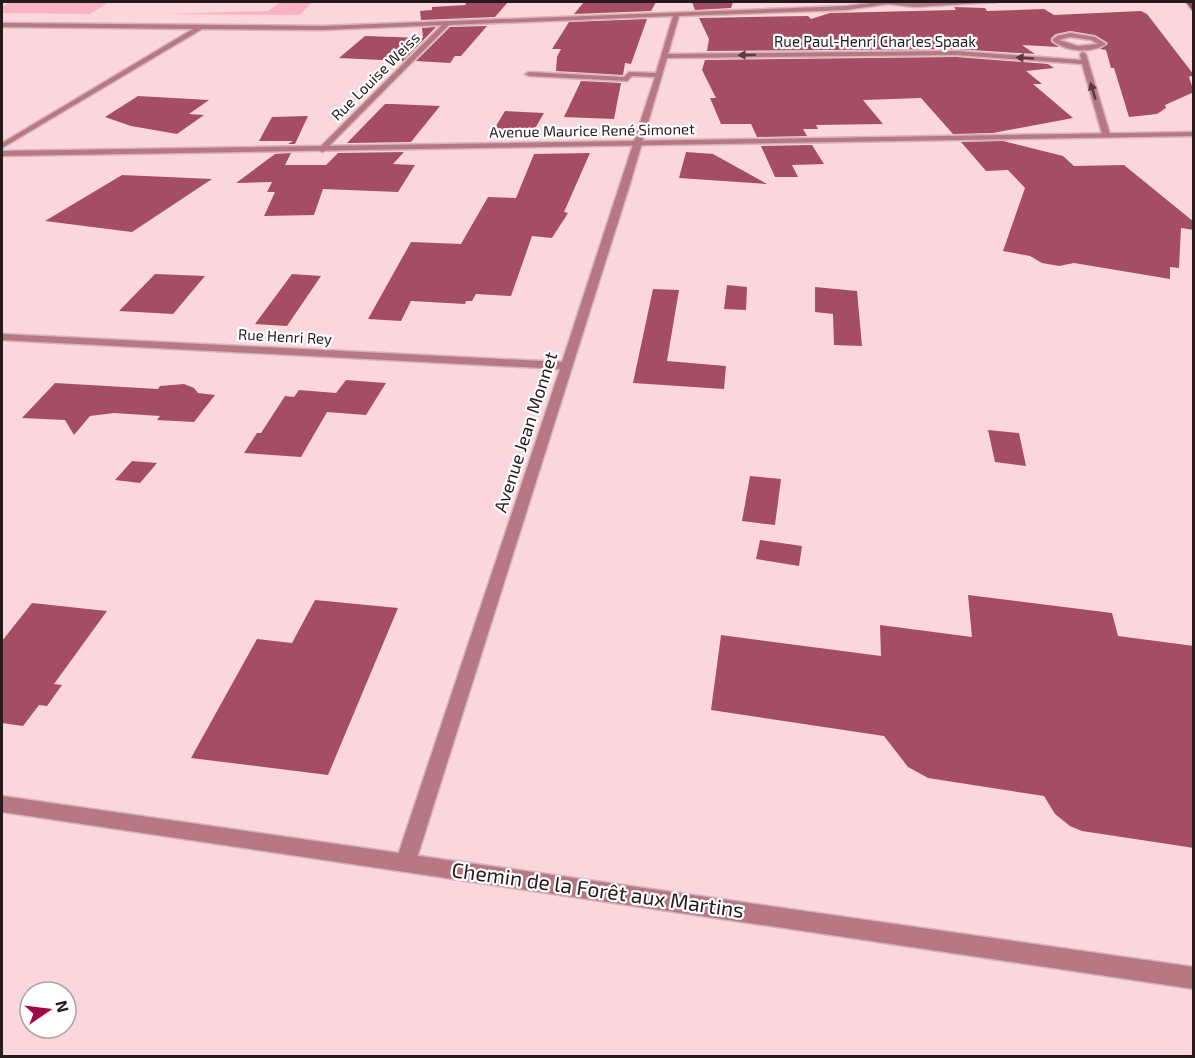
<svg xmlns="http://www.w3.org/2000/svg" width="1195" height="1058" viewBox="0 0 1195 1058" font-family="'Exo 2',sans-serif">
<style>
.green{fill:#fab4c1}
.building{fill:#a54e63}
.lines{fill:none;stroke-linecap:round;stroke-linejoin:round}
.minor-casing{stroke:#d5b4b9;stroke-width:3}
.tertiary-casing{stroke:#d5b4b9;stroke-width:3}
.secondary-casing{stroke:#d5b4b9;stroke-width:3}
.minor{fill:#b77884;fill-rule:evenodd}
.tertiary{fill:#b77884;fill-rule:evenodd}
.secondary{fill:#9b4259;fill-rule:evenodd}
.oneway{fill:#593b40}
.labels{text-anchor:middle;dominant-baseline:central;stroke-width:4.5;stroke-linejoin:round;paint-order:stroke}
.far-street-label{font-size:15px;fill:#271a1c;stroke:#fff}
.street-label{font-size:18px;fill:#271a1c;stroke:#fff}
.near-street-label{font-size:21px;fill:#271a1c;stroke:#fff}
</style>
<rect width="100%" height="100%" fill="#fbd6dc"/>
<path class="green" d="M11,2H109L90,14L2,13V6Z
M281,2H312L300,15L166,14L268,11Z"/>
<path class="building" d="M465,2H508L495,17L421,20L420,11L432,10V7L466,5Z
M584,2H656L651,11L574,14Z
M692,2H733L731,8L695,10Z
M954,7L985,8L987,11L1044,9L1054,15L1141,11L1147,14L1194,75L1189,77L1194,92L1165,105L1166,108L1157,114L1129,117L1114,68H1111L1106,50L1100,49L1108,43L1095,35L1070,31L1056,34L1051,38V42L1059,47L1022,45L1035,54L956,49L707,51L709,39L699,18L808,16L811,19L830,13L956,10Z
M647,19L631,64L625,63L623,75L556,71L557,57L561,49H552L569,22Z
M487,26L461,56H455L450,63L416,61L450,27Z
M436,27L403,61L339,58L365,36L423,38L422,28Z
M956,57L1048,64L1054,68L1026,71L1042,84H1033L1073,118L993,133L953,134L921,98L863,100L883,124L816,125L818,129H803L807,136L757,137L751,124H721L710,98H716L702,70L705,60Z
M581,81L621,83L614,119L564,117Z
M138,96L209,100L189,114L204,115L177,134L131,126L105,117Z
M385,104H392L440,106L411,142L347,143Z
M505,111L544,113L533,132L493,131Z
M308,116L295,144H288L293,141H259L272,117Z
M1003,141L1063,156L1074,166L1124,165L1194,222V230L1181,228L1179,268L1170,267V279L1074,263L1059,266L1042,263L1030,256L1003,251L1025,188L1008,170L986,171L961,142Z
M812,145L824,164L792,165L798,177H775L761,146Z
M404,152L393,164L415,165L398,192L323,189L314,215L264,216L275,192H267L272,182L236,183L275,154L291,153L285,165H326L338,153Z
M686,152L713,154L767,184L679,178Z
M590,153L564,212L568,213L552,238L532,236L511,296L476,294L472,301H466L465,304L411,301L401,321L368,319L411,242L461,244L488,197L516,198L534,154Z
M122,175L212,179L132,232L45,221Z
M155,274L205,276L173,314L119,311Z
M292,274L321,276L287,326L255,324Z
M727,285L747,287L746,310L724,309Z
M815,287L857,291L862,346L834,345L833,314L815,312Z
M653,289L679,290L667,361L726,366L724,389L633,383Z
M346,380L386,383L366,415L327,412L301,457L244,453L257,433H261L285,396L294,397L299,390L336,393Z
M55,383L158,389L160,386L184,384L194,388L198,393L215,395L194,422L157,420L160,416L114,413L90,416L74,435L65,420L22,418Z
M988,430L1019,433L1026,466L995,462Z
M132,461L157,463L140,483L115,480Z
M750,476L781,479L775,525L742,521Z
M760,540L802,546L799,566L756,559Z
M968,595L1112,613L1118,636L1194,646V848L1082,831L1070,826L1055,814L1044,796L928,778L908,767L884,736L711,710L721,635L881,656L880,625L972,637Z
M315,600L398,608L328,775L191,758L257,639L292,643Z
M32,603L107,611L54,684L62,685L47,706L39,705L23,726L2,723V641Z"/>
<g class="lines">
<g class="minor-casing">
<path id="minor" d="M879,2H996L915,7L888,4L846,10L679,16L668,54L956,51L1081,60L1080,54L1083,52L1086,54L1110,134L1106,136L1102,134L1082,64L956,55L667,58L630,184L416,861L413,867L406,870L399,867L396,861L560,369L2,340V334L562,362L655,77L632,76L627,81L529,76L525,74L529,72L624,77L629,72L656,73L673,16L449,25L323,152L320,151V147L442,25L323,30L202,29L2,148V143L193,29L2,27V23L323,26L846,6Z
M1070,33L1095,37L1106,44C1091,54 1066,52 1052,40L1057,36ZM1070,37L1091,40L1098,44L1078,46L1059,40Z"/>
</g>
<g class="tertiary-casing">
<path id="tertiary" d="M1194,132V136L2,156V151Z
M2,796L1194,967V989L2,812Z"/>
</g>
<g class="secondary-casing">
<path id="secondary" d="M1186,2H1192L1194,11L1192,10Z"/>
</g>
<use href="#minor" class="minor"/>
<use href="#tertiary" class="tertiary"/>
<use href="#secondary" class="secondary"/>
</g>
<defs><path id="oneway-solid" d="M-6-.8H1V-3.2L6.5 0L1 3.2V.8H-6Z" transform="scale(1.5)"/></defs>
<g class="oneway">
<use href="#oneway-solid" transform="translate(747 55) rotate(179)"/>
<use href="#oneway-solid" transform="translate(1025 58) rotate(-176)"/>
<use href="#oneway-solid" transform="translate(1093 91) rotate(-107)"/>
</g>
<g class="labels">
<g class="far-street-label">
<text x="875" y="41">Rue Paul-Henri Charles Spaak</text>
<text transform="translate(375 76) rotate(-45)">Rue Louise Weiss</text>
<text transform="translate(592 130) rotate(-1)">Avenue Maurice René Simonet</text>
<text transform="translate(285 336) rotate(3)">Rue Henri Rey</text>
</g>
<g class="street-label">
<text transform="translate(525 432) rotate(-72)">Avenue Jean Monnet</text>
</g>
<g class="near-street-label">
<text transform="translate(598 889) rotate(8)">Chemin de la Forêt aux Martins</text>
</g>
</g>
<rect width="1195" height="1058" fill="none" stroke="#271a1c" stroke-width="6"/>
<g transform="translate(48 1010) rotate(76)"><circle r="28" fill="#ffffff" stroke="#a9a3a4" stroke-width="1.5"/>
<path d="M0-4.5L10 22L0 15L-10 22Z" fill="#a10646"/>
<text y="-9" font-size="16" font-weight="bold" text-anchor="middle" fill="#271a1c">N</text>
</g>
</svg>
